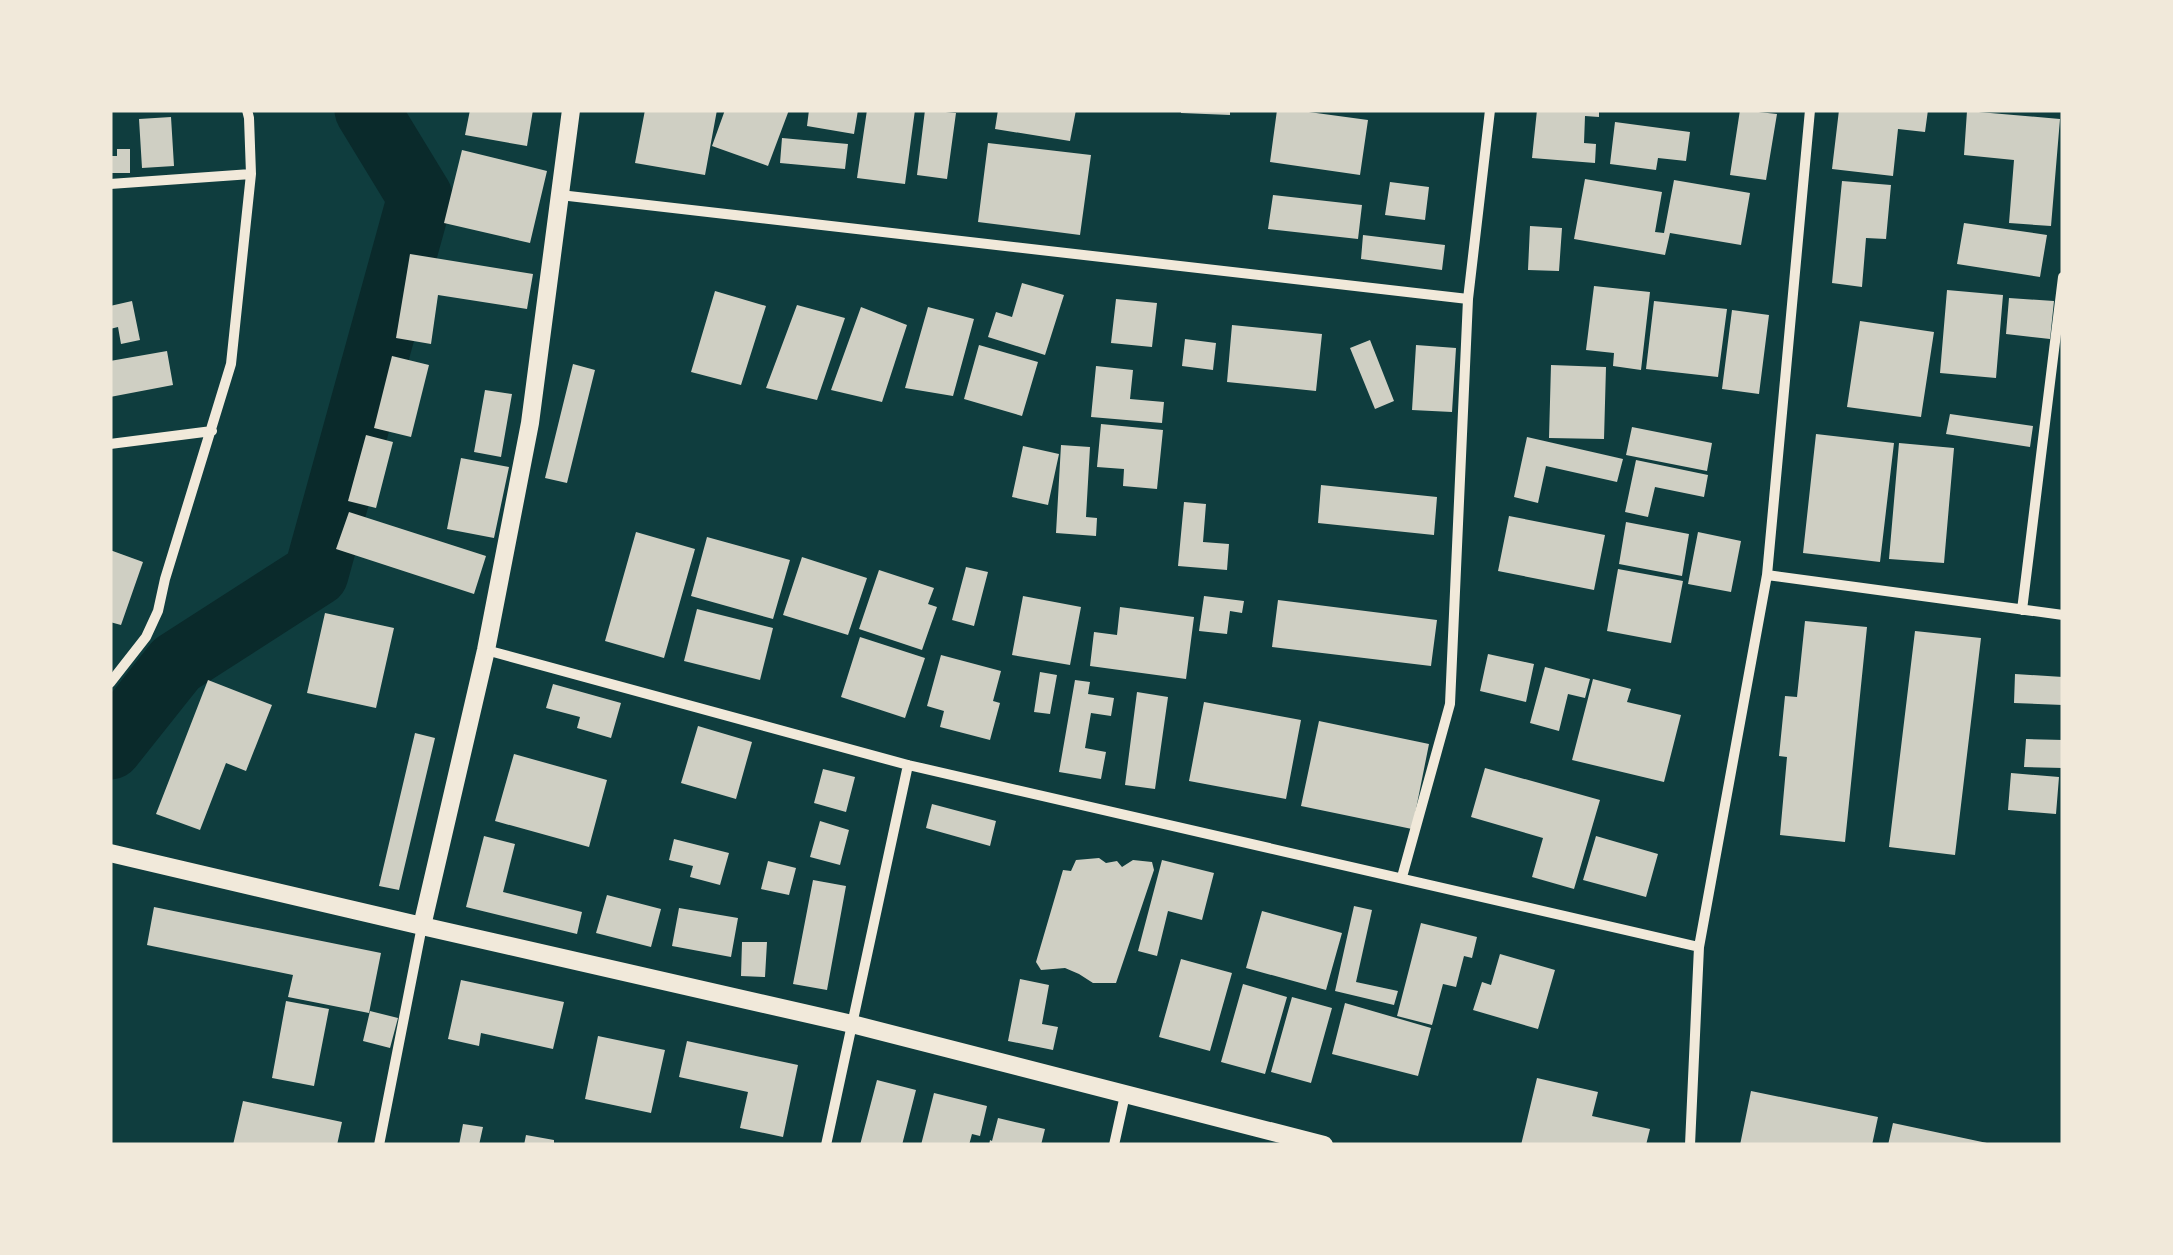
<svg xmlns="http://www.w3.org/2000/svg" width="2173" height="1255" viewBox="0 0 2173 1255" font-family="'Archivo Narrow',sans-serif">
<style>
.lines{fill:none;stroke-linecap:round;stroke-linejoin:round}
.river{stroke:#0a2a2b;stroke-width:65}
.building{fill:#cfcfc3}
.minor{stroke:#f1e9da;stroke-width:10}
.tertiary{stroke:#f1e9da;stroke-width:18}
</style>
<rect width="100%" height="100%" fill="#0f3d3e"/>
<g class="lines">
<path class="river" d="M110,747L176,664L316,574L420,197L367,110"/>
</g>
<path class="building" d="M470,110H533L527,146L465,135Z
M645,110H717L705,175L635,163Z
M725,110H789L768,166L712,146Z
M809,110H858L854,134L807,126Z
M867,110H915L905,184L857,178Z
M925,110L956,113L947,179L917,175Z
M998,110H1076L1070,141L995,129Z
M1181,110H1230V115L1181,113Z
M1277,110H1294L1368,120L1360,175L1270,162Z
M1537,110H1599V117L1585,116L1584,143L1596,144L1595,163L1532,158Z
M1740,110L1777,114L1766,180L1730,175Z
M1839,110H1928L1925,132L1898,129L1893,176L1832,169Z
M1967,111L2060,119L2051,226L2009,223L2014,160L1964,155Z
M171,117L174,166L142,168L139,119Z
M1615,122L1690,132L1686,161L1658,158L1656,170L1610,164Z
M782,138L848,144L845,169L780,163Z
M988,143L1091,155L1080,235L978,222Z
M117,149H130V173H110V156H117Z
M462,150L547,171L530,243L444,223Z
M1585,179L1662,192L1655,232L1664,233L1674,180L1750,193L1741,245L1670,233L1665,255L1574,239Z
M1842,181L1891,185L1886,239L1866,238L1862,287L1832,283Z
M1390,182L1429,187L1425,220L1385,215Z
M1273,195L1362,205L1358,239L1268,229Z
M1964,223L2047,235L2040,277L1957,264Z
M1530,226L1562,228L1559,271L1528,270Z
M1363,235L1445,245L1442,270L1361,259Z
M410,254L533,274L527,309L438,295L431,344L396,338Z
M1022,283L1064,295L1045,355L988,337L996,312L1012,317Z
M1594,286L1650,292L1641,370L1613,366L1614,353L1586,350Z
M1947,290L2003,295L1996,378L1940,373Z
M715,291L766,306L741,385L691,372Z
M2009,298L2054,301L2050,339L2006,334Z
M1116,299L1157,303L1152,347L1111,343Z
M132,301L140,340L121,344L118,327L110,329V306Z
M1654,301L1727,309L1718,377L1646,369Z
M797,305L845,318L817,400L766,388Z
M861,307L907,325L882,402L831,390Z
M928,307L974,319L953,396L905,388Z
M1732,310L1769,315L1759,394L1722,389Z
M1860,321L1934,332L1921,417L1847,407Z
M1232,325L1322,334L1316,391L1227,382Z
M1185,339L1216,343L1213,370L1182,366Z
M1370,340L1394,401L1375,409L1350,348Z
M979,345L1038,362L1022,416L964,399Z
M1416,345L1456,348L1452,412L1412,410Z
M167,351L173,385L110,397V361Z
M392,356L429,365L411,437L374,428Z
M573,364L595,370L567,483L545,478Z
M1551,365L1606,367L1604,439L1549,438Z
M1096,366L1133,370L1130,399L1164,402L1162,423L1091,417Z
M485,390L512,394L501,457L474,452Z
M1950,414L2033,426L2030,447L1946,434Z
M1101,424L1163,430L1157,489L1123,486L1124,469L1097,467Z
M1632,427L1712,443L1707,471L1626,455Z
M1816,434L1894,443L1880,562L1803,553Z
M366,435L393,442L376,508L348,501Z
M1527,437L1623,459L1617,482L1546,466L1538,503L1514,497Z
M1899,443L1954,448L1944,563L1889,559Z
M1061,445L1090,447L1086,517L1097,518L1096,536L1056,533Z
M1023,446L1059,454L1048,505L1012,497Z
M461,458L509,467L494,538L447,529Z
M1636,460L1708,475L1704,497L1655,487L1648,517L1625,512Z
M1321,485L1437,497L1434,535L1318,523Z
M1184,502L1206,504L1203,542L1229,544L1227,570L1178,566Z
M349,512L486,556L474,594L336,549Z
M1509,516L1605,535L1594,590L1498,571Z
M1626,522L1689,534L1682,576L1619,564Z
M636,532L695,549L664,658L605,641Z
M1698,532L1741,541L1731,592L1688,584Z
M707,537L790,560L773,619L691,596Z
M110,550L143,562L121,625L110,622Z
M802,557L867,578L848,635L783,615Z
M966,567L988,572L974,626L952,620Z
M1618,569L1683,581L1671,643L1607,631Z
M879,570L934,588L928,604L937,607L922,650L859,629Z
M1023,596L1081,607L1070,665L1012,655Z
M1204,596L1244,601L1242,613L1230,611L1227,634L1199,631Z
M1278,600L1437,620L1431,666L1272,647Z
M1120,607L1194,617L1186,679L1090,666L1094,632L1117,635Z
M697,609L773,628L760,680L684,661Z
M325,613L394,628L376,708L307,693Z
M1805,621L1867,627L1845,842L1780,835L1787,757L1779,756L1785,696L1797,697Z
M1915,631L1981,638L1955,855L1889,847Z
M860,637L925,658L905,718L841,697Z
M1488,654L1534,664L1526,702L1480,691Z
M941,655L1001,671L993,701L1000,703L990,740L940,727L944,711L927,706Z
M1545,667L1590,679L1585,698L1568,694L1559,731L1530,723Z
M1040,672L1057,675L1050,714L1034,712Z
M2015,674L2063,677V705L2014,703Z
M1593,679L1631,689L1627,702L1681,715L1664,782L1572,760Z
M208,680L272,705L246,771L226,763L200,830L156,814Z
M1075,680L1090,682L1088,694L1114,698L1111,716L1091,713L1085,748L1106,752L1101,779L1059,772Z
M553,684L621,703L611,738L577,728L580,717L546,708Z
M1137,692L1168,697L1155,789L1125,785Z
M1204,702L1301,720L1286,799L1189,781Z
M1319,721L1429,744L1412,829L1301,806Z
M698,726L752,742L736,799L681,783Z
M415,733L435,738L399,890L379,886Z
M2026,739L2063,740V768L2024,767Z
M514,754L607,780L589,847L495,821Z
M1485,768L1600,800L1574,889L1532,877L1543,838L1471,817Z
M823,769L855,777L846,812L814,803Z
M2011,773L2059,777L2056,814L2008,810Z
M932,804L996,821L990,846L926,828Z
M820,821L849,830L840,865L810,857Z
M484,836L515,844L503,892L582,912L577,934L466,907Z
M1596,836L1658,854L1646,897L1583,880Z
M674,839L729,853L720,885L690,877L693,866L669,860Z
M1099,858L1106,863L1117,861L1122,867L1133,860L1152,862L1154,870L1116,983H1093L1079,974L1065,968L1041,970L1036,962L1063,870L1071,871L1076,860Z
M1162,860L1214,873L1202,920L1168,911L1157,956L1138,951Z
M768,861L796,868L789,895L761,889Z
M813,880L846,886L827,990L793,984Z
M607,895L661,909L651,947L596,933Z
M1354,906L1372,910L1356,982L1398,991L1394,1005L1335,991Z
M154,907L381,953L369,1013L288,997L293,975L147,945Z
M679,908L738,918L731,957L672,946Z
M1262,911L1342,933L1326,990L1246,968Z
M1421,923L1477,937L1472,958L1464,956L1456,987L1443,984L1432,1025L1397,1016Z
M742,942H767L765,977L741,976Z
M1500,954L1555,970L1538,1029L1473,1010L1482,982L1491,985Z
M1181,959L1232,973L1210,1051L1159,1037Z
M1020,979L1049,985L1042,1024L1058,1027L1053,1050L1008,1041Z
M461,980L564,1002L553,1049L481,1033L479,1046L448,1039Z
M1243,984L1287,997L1265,1074L1221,1062Z
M1292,997L1332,1008L1311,1083L1271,1072Z
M286,1001L329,1009L314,1086L272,1078Z
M1345,1003L1431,1028L1418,1076L1332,1054Z
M370,1011L398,1018L390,1048L363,1041Z
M598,1036L665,1050L651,1113L585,1099Z
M687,1041L798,1065L783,1137L740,1128L748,1092L679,1077Z
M1537,1078L1598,1092L1592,1116L1650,1129L1646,1145H1521Z
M877,1080L916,1090L902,1145H860Z
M1751,1091L1878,1117L1872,1145H1740Z
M934,1093L987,1106L980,1136L972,1134L969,1145H921Z
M243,1101L342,1122L337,1145H233Z
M998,1118L1045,1129L1041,1145H989L990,1140L992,1141Z
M1893,1123L1987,1143V1145H1888Z
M463,1124L483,1127L479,1145H459Z
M526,1135L554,1140V1145H524Z"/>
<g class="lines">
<path class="minor" d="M110,184L251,174
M560,195L1468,299
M110,444L212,431
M1767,575L2063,615
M2022,610L2063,277
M486,650L908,765L1699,947
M110,683L146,637L158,611L165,579L231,364L251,174L249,118L247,110
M1402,877L1450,704L1468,299L1490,110
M379,1145L422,926
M826,1145L908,765
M1114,1145L1125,1095
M1690,1145L1699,947L1767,575L1810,110"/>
<path class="tertiary" d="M110,853L422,926L486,650L530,423L571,110
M422,926L852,1024L1324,1145"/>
</g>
<rect width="2173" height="1255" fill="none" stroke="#f1e9da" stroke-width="225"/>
</svg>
